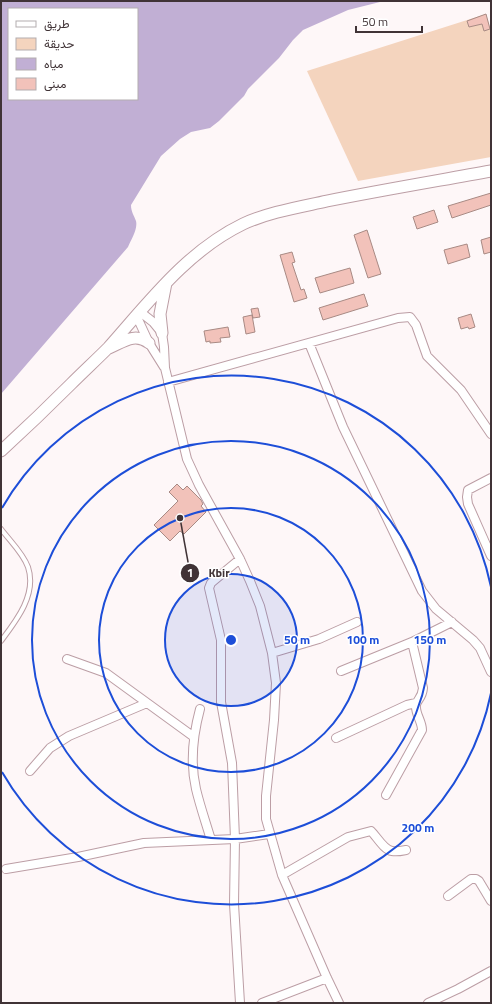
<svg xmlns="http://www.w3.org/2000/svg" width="492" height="1004" viewBox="0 0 492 1004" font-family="'Titillium Web',Vazirmatn,sans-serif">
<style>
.green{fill:#f4d4be}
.water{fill:#c1afd4;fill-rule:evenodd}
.building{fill:#f2c2ba;stroke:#a88a84}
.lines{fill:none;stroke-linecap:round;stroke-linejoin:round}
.lane-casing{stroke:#bc9ea5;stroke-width:6}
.street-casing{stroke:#bc9ea5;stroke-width:10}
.secondary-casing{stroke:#bc9ea5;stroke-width:13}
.lane{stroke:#fff;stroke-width:4}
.street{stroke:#fff;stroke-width:8}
.secondary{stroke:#fff;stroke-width:11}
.ring{fill:none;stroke:#1d4ed8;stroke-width:2}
.centre{fill:#1d4ed8;stroke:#fff;stroke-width:2}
.ring-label{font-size:12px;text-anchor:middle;font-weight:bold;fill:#1d4ed8;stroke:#fff;stroke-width:3;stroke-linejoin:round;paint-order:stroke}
.leader{fill:none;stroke:#403336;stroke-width:1.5}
.callout-dot{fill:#403336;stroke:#fff;stroke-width:1.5}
.mark-label{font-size:12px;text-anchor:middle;font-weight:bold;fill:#fff}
.callout-label{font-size:12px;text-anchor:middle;font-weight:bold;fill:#403336;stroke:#fff;stroke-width:3;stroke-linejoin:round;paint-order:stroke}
</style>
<rect width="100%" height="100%" fill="#fef7f8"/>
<path class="green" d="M486,14L491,31V157L358,181L307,71Z"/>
<path class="water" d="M1,1H384L348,10L303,30L293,40L279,58L248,89L244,96L219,121L210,128L191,132L180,139L161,156L131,205C131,212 134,215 136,221C138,229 131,240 128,247L1,394ZM9,9H137V99H9Z"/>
<path class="building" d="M486,14L490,29L484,31L482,24L469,27L467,21Z
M491,193V205L452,218L448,206Z
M434,210L438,222L417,229L413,217Z
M367,230L381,274L368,278L354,235Z
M491,237V252L484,254L481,240Z
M467,244L470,257L448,264L444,250Z
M292,252L295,262L292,263L301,290L304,289L307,298L294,302L280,255Z
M350,268L354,283L320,293L315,278Z
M364,294L368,306L323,320L319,308Z
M258,308L260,317L253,318L251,309Z
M471,314L475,327L469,329L468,327L461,329L458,318Z
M252,315L255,332L246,334L243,317Z
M228,327L230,337L220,338L221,342L210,343V341L206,342L204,331Z
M177,484L183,490L187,486L201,500L203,504L201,506L206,512L184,534L180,531L170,541L154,525L178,501L169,492Z"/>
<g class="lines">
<g class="lane-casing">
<path id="lane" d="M1,529C10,541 23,553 28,567C37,594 17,620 1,641"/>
</g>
<g class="street-casing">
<path id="street" d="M139,311L153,322L162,333L164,347L165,368L187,459L199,485L240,559L250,581L260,606L272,653L276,683L274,720L266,796V819L282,875L327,978L339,1003
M136,315L149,343L164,367
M309,343L343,427L422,591L436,609L473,640L480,648L491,672
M168,382L398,318L410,317L416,325L427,356L461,390L491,434
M491,478L468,490L467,497L468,504L491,556
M272,653L319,639L357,622
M67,659L106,673L194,737
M341,671L412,642L452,622
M200,709C193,735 190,763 196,789C200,806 206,823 211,840
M336,738L407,705L416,703
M30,771L50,748L69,736L147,703
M386,795L422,730C422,721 415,714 416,705C417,699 422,699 423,688L412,642
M6,869L78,857L144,843L235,839L232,763L221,702V640L209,588L211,583L240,559
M282,875L348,837L371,831C377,837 384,850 392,851C397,852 401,851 406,850
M448,896L471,879H476L479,881L491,901
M240,1003L234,904L235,839L269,834
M262,1003L327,978
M428,1003L458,989L491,971"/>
</g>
<g class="secondary-casing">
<path id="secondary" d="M162,333L160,314L166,283
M109,348C123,342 135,332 149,343
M1,451C25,429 48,407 71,384C83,372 96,360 108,348C148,303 187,251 243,224C269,212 300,207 327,201C382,190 436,181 491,171"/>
</g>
<use href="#lane" class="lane"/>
<use href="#street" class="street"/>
<use href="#secondary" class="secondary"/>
</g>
<circle cx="231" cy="640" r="66" fill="#1d4ed8" fill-opacity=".12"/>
<g class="ring">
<circle cx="231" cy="640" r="66"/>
<circle cx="231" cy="640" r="132"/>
<circle cx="231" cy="640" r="199"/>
<path d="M491 693A265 265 0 0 1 2 772M2 508A265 265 0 0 1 491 587"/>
</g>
<circle cx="231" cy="640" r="6" class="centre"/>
<g class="ring-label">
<text x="297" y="644">50 m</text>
<text x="363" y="644">100 m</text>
<text x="430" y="644">150 m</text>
<text x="418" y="832">200 m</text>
</g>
<path class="leader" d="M180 518L190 573"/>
<g class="callout-dot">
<circle cx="180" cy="518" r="4"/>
<circle cx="190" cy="573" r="10"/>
</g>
<g class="mark-label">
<text x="190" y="577">1</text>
</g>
<g class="callout-label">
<text x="219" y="577">Kbir</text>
</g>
<rect width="492" height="1004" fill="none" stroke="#403336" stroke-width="4"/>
<rect x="8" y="8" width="130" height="92" fill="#ffffff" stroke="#b3adaf"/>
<rect x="16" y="21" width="20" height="6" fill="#ffffff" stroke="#b3adaf"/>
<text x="44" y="28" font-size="12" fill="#403336">طريق</text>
<rect x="16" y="38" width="20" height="12" fill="#f4d4be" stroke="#b3adaf"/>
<text x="44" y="48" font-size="12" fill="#403336">حديقة</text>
<rect x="16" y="58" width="20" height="12" fill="#c1afd4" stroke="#b3adaf"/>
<text x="44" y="68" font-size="12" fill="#403336">مياه</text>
<rect x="16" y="78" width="20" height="12" fill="#f2c2ba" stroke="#b3adaf"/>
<text x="44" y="88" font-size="12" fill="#403336">مبنى</text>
<path d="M356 26v6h66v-6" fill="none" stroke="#403336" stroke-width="2"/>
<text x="362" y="26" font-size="12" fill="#403336" stroke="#ffffff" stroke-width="3" paint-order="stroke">50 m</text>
</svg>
